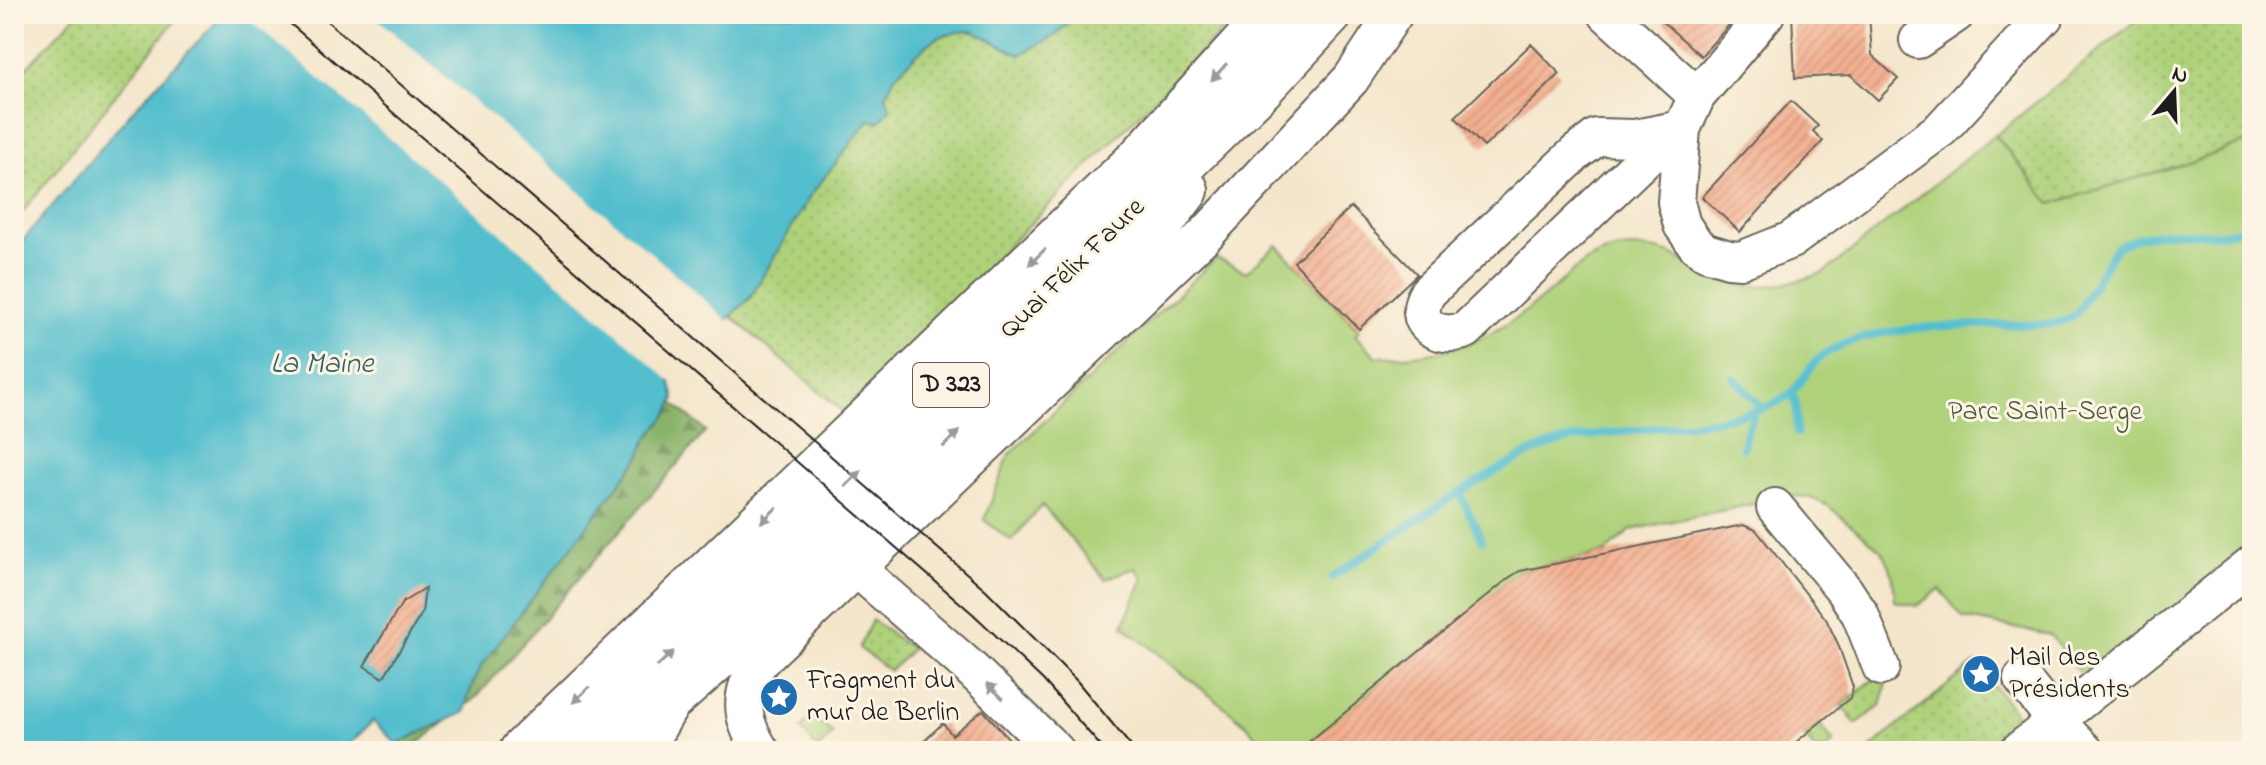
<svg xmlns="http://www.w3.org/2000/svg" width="2266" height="765" viewBox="0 0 2266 765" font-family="'Indie Flower',sans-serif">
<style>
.grass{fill:url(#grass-dots);stroke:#65764b;stroke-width:2}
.forest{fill:url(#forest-firs);stroke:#536843;stroke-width:2}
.park{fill:#aed17a;stroke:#65764b;stroke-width:2}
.water{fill:#53becd;stroke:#386d74;stroke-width:2}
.pier{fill:#f4e6cb}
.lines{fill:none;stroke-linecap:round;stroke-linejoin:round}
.stream{stroke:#53becd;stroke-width:8}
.building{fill:url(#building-hatch)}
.minor-casing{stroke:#686359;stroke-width:40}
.highway-casing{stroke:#686359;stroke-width:48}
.minor{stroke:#fff;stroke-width:36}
.highway{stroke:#fff;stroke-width:44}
.tram{stroke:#1c1c1c;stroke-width:2}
.oneway{fill:#999}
.labels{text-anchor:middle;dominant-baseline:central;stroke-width:6;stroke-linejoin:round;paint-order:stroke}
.shield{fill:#fcf5e5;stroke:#5f5d58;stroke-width:2}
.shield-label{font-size:26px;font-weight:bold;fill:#1c1c1c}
.street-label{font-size:28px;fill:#1c1c1c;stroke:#fcf5e5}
.park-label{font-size:28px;fill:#4f5b3d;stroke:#fcf5e5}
.poi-label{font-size:28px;fill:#1c1c1c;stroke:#fcf5e5;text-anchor:start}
.water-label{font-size:30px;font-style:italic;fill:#325d63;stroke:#fcf5e5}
</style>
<defs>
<pattern id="grass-dots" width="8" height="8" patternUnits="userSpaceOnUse" patternTransform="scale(2)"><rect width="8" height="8" fill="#aed17a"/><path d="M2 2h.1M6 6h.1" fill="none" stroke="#95b369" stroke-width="1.8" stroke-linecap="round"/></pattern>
<pattern id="forest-firs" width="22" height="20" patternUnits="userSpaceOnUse" patternTransform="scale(2)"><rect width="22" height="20" fill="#8ab36a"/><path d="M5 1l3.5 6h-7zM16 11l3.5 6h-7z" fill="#709156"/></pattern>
<pattern id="building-hatch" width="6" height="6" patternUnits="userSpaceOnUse" patternTransform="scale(2)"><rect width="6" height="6" fill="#f3af90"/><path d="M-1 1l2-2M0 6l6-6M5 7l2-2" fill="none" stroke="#d0967c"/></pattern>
</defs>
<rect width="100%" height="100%" fill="#fcf5e5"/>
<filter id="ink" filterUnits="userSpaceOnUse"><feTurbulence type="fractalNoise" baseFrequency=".0125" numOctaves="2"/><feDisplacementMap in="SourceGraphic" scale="16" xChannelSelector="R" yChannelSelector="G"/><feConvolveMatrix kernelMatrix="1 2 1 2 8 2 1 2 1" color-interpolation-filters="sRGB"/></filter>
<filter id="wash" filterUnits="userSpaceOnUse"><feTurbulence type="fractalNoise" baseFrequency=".006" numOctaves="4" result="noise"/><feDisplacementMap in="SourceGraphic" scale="32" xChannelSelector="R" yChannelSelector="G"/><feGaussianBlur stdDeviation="1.8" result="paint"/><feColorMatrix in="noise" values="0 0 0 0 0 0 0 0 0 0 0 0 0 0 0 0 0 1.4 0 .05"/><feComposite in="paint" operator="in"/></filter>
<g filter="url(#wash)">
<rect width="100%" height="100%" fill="#f4e6cb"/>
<path class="grass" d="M77,14H180L14,223V81Z
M1077,14H1239L843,412L731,316L750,298L810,196L836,160L869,120L890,109C889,105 886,101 886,97C885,78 922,47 938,38C948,32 963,30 974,32C988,34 1000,46 1013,51L1056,35Z
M2144,14H2252V140L2206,157L2051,204L1996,135Z
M872,620L912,649L890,671L859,648Z
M1975,663L2030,731L2005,751H1867Z
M1892,664L1881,706L1856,724L1841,706Z
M812,716L833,733L818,749L801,729Z
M1819,723L1834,742L1824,751H1816L1804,736Z"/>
<path class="forest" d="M622,359L706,431L476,698L408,751H405L381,728L484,635Z"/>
<path class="park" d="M1995,135L2051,204L2206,157L2252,140V553L2090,685L2050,635L1963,618L1940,589L1917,606L1895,601C1894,581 1893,567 1881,550L1827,505L1808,497L1790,496L1631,530L1605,553L1520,571L1298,751H1266L1247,725L1123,626L1143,578L1135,568L1105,579L1042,505L1011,541L984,520L1009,455L1216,258L1246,272L1277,245L1359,330L1355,335L1377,357C1447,356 1484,345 1539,301C1561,284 1578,261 1607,252C1629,246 1656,246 1677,257C1694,266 1707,277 1725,282C1756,290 1791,285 1820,274C1835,268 1855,247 1868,237C1911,203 1953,169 1995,135Z"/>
<path class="water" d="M224,14H1077L1056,35L1020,55L973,31L958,32L939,37L923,48L895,76L886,95L890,109L879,122L869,120L810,196L750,298L669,377L675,399L668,414L647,440L639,458L484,662C474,678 467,693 465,712L397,744L373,721L342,751H14V251L133,110Z"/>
<path class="pier" d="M243,14H372L665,265L730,323L674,377L675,385L582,302Z"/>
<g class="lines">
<path class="stream" d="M1734,378L1763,409
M1791,393C1800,406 1795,418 1797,433
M1743,448L1746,432L1756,411
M1459,492L1482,540
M1332,577C1383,544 1432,508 1484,478C1511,463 1537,447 1567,440C1630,427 1696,429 1758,410C1768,407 1782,400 1790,394C1803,383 1809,364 1826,353C1881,320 1988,326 2052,324L2069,319L2077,313L2116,247L2139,237L2170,232L2216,234L2252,228"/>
</g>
<g id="blocks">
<path class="building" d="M1654,14H1739L1701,56Z
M1792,14H1869L1872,55L1898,79L1878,100L1851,75L1795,78Z
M1531,44L1560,74L1484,147L1455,117Z
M1791,101L1818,126L1813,131L1823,141L1740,232L1702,197Z
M1351,207L1417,274L1359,329L1294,262Z
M1743,525L1756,530L1760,535L1826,619L1838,644L1853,687L1850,698L1785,751H1298L1510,577L1520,571Z
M425,588L422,613L383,678L364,666L402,603Z
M983,710L1020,751H913L943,723L952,735Z"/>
</g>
</g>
<g filter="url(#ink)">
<use href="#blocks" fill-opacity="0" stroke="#686359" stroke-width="2"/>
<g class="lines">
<g class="minor-casing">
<path id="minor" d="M1607,14L1697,96
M1766,14L1697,96L1682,129L1676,202L1682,225L1696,245L1706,252L1729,259L1741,260L1791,240L1941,129L2045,16L2043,14
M1918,40L1956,14
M1681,139L1658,146L1466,330C1438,341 1409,323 1428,292L1576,153L1597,137L1635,138L1682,129
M1775,507L1845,591L1860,614L1881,667
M857,569L968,666L1056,751
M2022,679L2056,721L2085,751
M761,751C739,717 738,693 761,660L1208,232L1351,79L1394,14
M2018,751L2252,564"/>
</g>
<g class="highway-casing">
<path id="highway" d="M522,751L1139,159L1271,14
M568,751L1159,187L1262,87L1330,14
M628,751L654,726L668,702L811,576L898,493L1144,246L1186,190"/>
</g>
<use href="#minor" class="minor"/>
<use href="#highway" class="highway"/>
<path class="tram" d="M279,14L973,614L1043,680L1105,751
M319,14L986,590L1077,681L1135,751"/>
</g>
<defs><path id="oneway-solid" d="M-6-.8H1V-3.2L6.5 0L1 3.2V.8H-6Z" transform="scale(2)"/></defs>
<g class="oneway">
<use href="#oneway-solid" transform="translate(1219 72) rotate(132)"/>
<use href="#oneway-solid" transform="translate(1037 257) rotate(136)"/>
<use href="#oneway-solid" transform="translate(951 439) rotate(-45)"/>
<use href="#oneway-solid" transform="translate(853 479) rotate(-44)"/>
<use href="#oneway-solid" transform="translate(769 515) rotate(136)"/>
<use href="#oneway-solid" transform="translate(665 659) rotate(-44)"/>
<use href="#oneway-solid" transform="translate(995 691) rotate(-136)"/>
<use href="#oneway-solid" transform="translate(581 695) rotate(136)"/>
</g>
</g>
<defs>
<g id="sight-disc" transform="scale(2)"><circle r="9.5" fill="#1f6fb2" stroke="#fcf5e5"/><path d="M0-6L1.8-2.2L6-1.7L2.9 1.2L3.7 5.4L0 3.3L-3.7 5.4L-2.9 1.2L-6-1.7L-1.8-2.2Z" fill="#fff"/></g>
</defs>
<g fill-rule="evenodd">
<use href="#sight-disc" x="1981" y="674"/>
<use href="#sight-disc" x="779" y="697"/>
</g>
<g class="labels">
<rect class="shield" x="913" y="363" width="76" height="44" rx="6"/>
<g class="shield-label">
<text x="951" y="385">D 323</text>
</g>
<g class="street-label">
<text transform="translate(1073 269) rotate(-44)">Quai Félix Faure</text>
</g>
<g class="park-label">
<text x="2045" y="412">Parc Saint-Serge</text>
</g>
<g class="poi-label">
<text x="2009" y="658">Mail des<tspan x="2009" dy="32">Présidents</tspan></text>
<text x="807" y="681">Fragment du<tspan x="807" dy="32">mur de Berlin</tspan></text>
</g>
<g class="water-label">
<text x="322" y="365">La Maine</text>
</g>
</g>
<rect width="2266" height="765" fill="none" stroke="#fcf5e5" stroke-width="48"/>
<g transform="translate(2174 92) rotate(19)" stroke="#fcf5e5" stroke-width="6" paint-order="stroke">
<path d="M0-6L14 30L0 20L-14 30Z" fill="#1c1c1c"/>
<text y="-12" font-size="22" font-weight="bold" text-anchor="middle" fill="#1c1c1c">N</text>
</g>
</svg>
